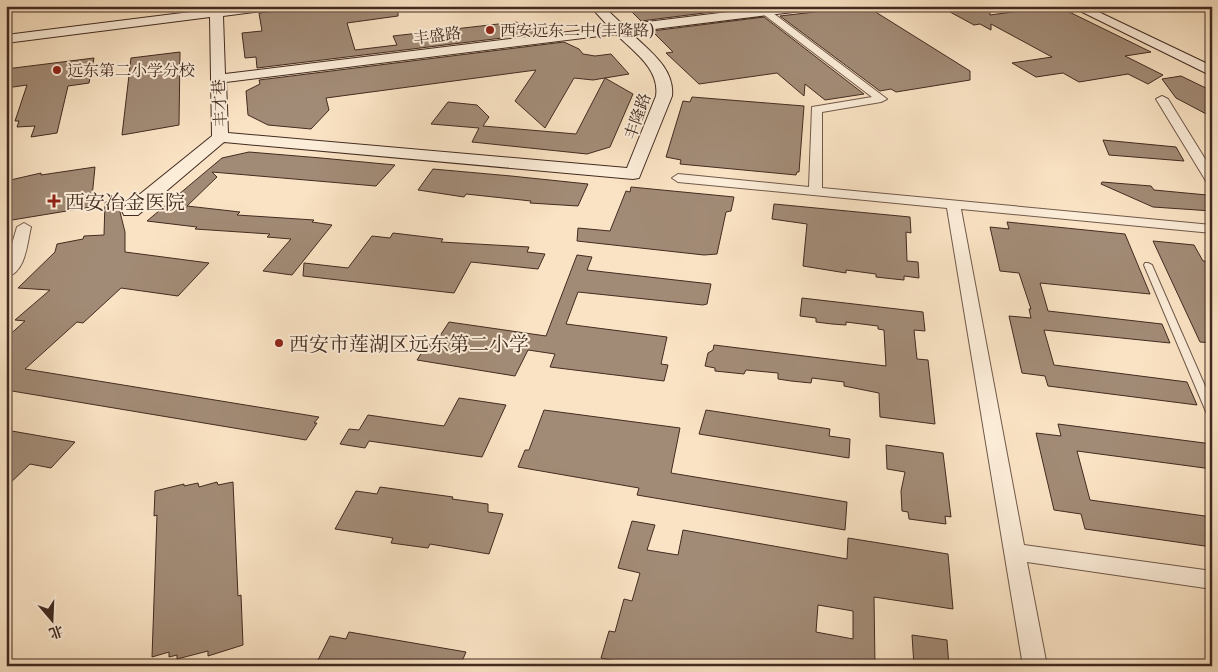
<svg xmlns="http://www.w3.org/2000/svg" width="1218" height="672" viewBox="0 0 1218 672" font-family="'Gentium Book Plus','Noto Serif SC',serif">
<style>
.building{fill:#a28b76;stroke:#422b21;fill-rule:evenodd}
.lines{fill:none;stroke-linecap:round;stroke-linejoin:round}
.lane-casing{stroke:#70594a;stroke-width:2}
.street-casing{stroke:#70594a;stroke-width:2}
.secondary-casing{stroke:#422b21;stroke-width:2}
.lane{fill:#fcedd9;fill-rule:evenodd}
.street{fill:#fcedd9;fill-rule:evenodd}
.secondary{fill:#fcedd9;fill-rule:evenodd}
.poi-dot{fill:#8f2418;stroke:#fcedd9;stroke-width:2}
.labels{text-anchor:middle;dominant-baseline:central;stroke-width:4;stroke-linejoin:round;paint-order:stroke}
.far-poi-label{font-size:16px;fill:#422b21;stroke:#fcedd9;text-anchor:start}
.far-street-label{font-size:16px;fill:#422b21;stroke:#fcedd9}
.poi-label{font-size:20px;fill:#422b21;stroke:#fcedd9;text-anchor:start}
</style>
<rect width="100%" height="100%" fill="#fae3c4"/>
<filter id="stains"><feTurbulence type="fractalNoise" baseFrequency=".004" numOctaves="4"/><feColorMatrix values="0 0 0 0 .2 0 0 0 0 .09 0 0 0 0 .02 0 0 0 .5 -.17"/></filter>
<radialGradient id="worn" r=".72"><stop offset=".6" stop-color="#630" stop-opacity="0"/><stop offset="1" stop-color="#630" stop-opacity=".3"/></radialGradient>
<path class="building" d="M325,6H398V16L347,23L355,50L397,45L393,36L516,22L543,33L257,68L256,57L245,58L242,33L262,31L259,13Z
M626,6H760L641,21Z
M866,6L970,71V80L896,92L891,89L880,91L780,16Z
M939,6H990V15L1057,6L1151,52L1125,56L1163,75L1148,84L1128,74L1079,82L1063,73L1036,77L1012,63L1052,57L991,24V30L980,24L974,25Z
M764,17L864,94L825,100L805,84L804,96L777,73L699,84L666,53L673,52L652,31Z
M564,42L579,49L583,54L595,56L611,54L629,74L605,78L633,94L610,147L587,154L472,142L479,128L431,124L448,102L477,105L489,117L483,126L576,134L605,78L593,80L574,78L545,128L515,101L536,70L326,98L329,110L311,129L268,125L248,115L246,91L260,84L259,80Z
M180,52L179,125L122,135L131,58Z
M94,58L89,83L68,86L57,133L31,137L35,126L17,127L19,121H15L27,85L6,88V69Z
M1181,76L1212,91V117L1176,98L1162,79Z
M692,97L804,106L799,172H797L796,175L680,164L681,160L666,157L683,101L690,102Z
M1103,140L1176,147L1184,161L1109,155Z
M249,152L321,158L395,165L376,186L212,172L217,177L187,206L240,212L237,215L314,220L312,222L332,225L292,275L263,271L291,239L267,237L270,234L195,229L197,227L147,221L222,158Z
M95,167L91,207L6,221V181L41,173V175Z
M433,169L511,176L588,184L578,206L530,203L531,201L466,194L464,197L418,190Z
M1102,182L1151,186L1154,190L1207,195L1212,202V211L1153,207L1101,184Z
M631,187L734,197L731,211L726,212L717,254L704,255L577,241L578,228L610,231L626,191L630,192Z
M122,199L120,212L125,232V252L209,263L178,296L121,288L83,323L77,322L25,369L319,417L314,423H317L306,440L6,390V338L25,321L15,320L50,290L18,288L55,252L57,244L83,239L84,236L104,235L105,202Z
M774,204L910,217L911,233L906,232L907,261L918,262L919,278L904,276V280L894,279L876,277V274L846,270V273L803,266L807,224L772,219Z
M1007,222L1125,234L1150,294L1040,283L1048,311L1162,324L1170,343L1044,330L1054,365L1187,382L1197,405L1048,386L1045,376L1022,373L1009,316L1031,318L1029,309H1031L1019,273L1000,271L990,227L1009,229Z
M393,233L443,239L441,242L529,247L527,252L545,254L538,269L471,262L454,293L303,276L304,263L348,268L372,236L390,238Z
M1153,241L1194,245L1203,261L1212,262V343L1200,342Z
M577,255L592,257L587,270L711,284L707,304L703,305L578,292L566,324L667,337L661,364L668,365L664,381L550,367L555,354L528,350L515,376L417,360L427,344L434,345L449,322L546,336Z
M802,298L923,312L925,331L914,330L917,359L928,360L935,424L880,417L879,393L844,386V382L812,378L811,383L791,381L778,379V373L746,370L744,374L715,371V368L705,366L708,353L713,350L714,345L886,366L884,330L878,329V326L846,322V325L832,324L816,322V318L800,316Z
M459,398L506,405L482,457L369,441L365,448L340,444L349,429L359,430L368,415L444,426Z
M544,410L680,428L671,473L847,502L845,530L637,495L639,488L518,467L525,450H529Z
M706,410L830,429L829,436L850,439L849,458L699,434Z
M1058,424L1212,444V469L1077,451L1090,500L1212,517V547L1085,529L1081,514L1054,510L1036,433L1061,436Z
M6,430L75,442L51,468L30,464L6,487Z
M886,445L943,453L951,517L945,516L946,524L909,519L908,512L902,511L901,491L905,472L887,469Z
M217,482L218,485L233,482L238,596L241,595L243,645L208,656V651L177,659V655L169,657V652L152,657L157,515L154,516L155,491L184,484V486L198,483L199,487Z
M380,487L453,497L452,499L488,504V512L503,514L489,554L430,544L428,548L391,543L393,538L335,529L356,491L377,494Z
M632,521L655,525L647,550L678,555L683,530L847,559L848,538L948,554L953,609L874,597L875,666H641L601,658L609,631L615,632L624,599L632,601L640,573L618,568ZM818,605L853,611V639L816,632Z
M349,632L466,652L460,666H315L330,636L346,639Z
M912,635L947,640L949,666H914Z"/>
<g class="lines">
<g class="lane-casing">
<path id="lane" d="M1145,263H1148L1152,265L1212,402V417L1207,414L1144,265Z"/>
</g>
<g class="street-casing">
<path id="street" d="M763,10H769L887,99L881,102L822,112V188L1212,225V233L961,209L1024,545L1212,571V589L1027,562L1047,666H1023L947,208L678,182L672,178L678,174L809,187L812,107L872,97L763,14Z
M1162,96L1168,99L1212,170V185L1206,181L1156,99Z
M24,223L31,227C27,243 26,273 6,277V264L17,227Z"/>
</g>
<g class="secondary-casing">
<path id="secondary" d="M238,6H276L270,10L223,16L225,74L609,27L590,6H603L623,25L777,6H816L810,10L630,32C648,50 675,68 672,96L639,178L633,179L224,142L138,215H124L122,211L124,207L212,136L210,17L6,43V35ZM616,34C634,52 660,69 656,96L627,168L228,133L226,82Z
M1070,6H1086L1212,66V76Z"/>
</g>
<use href="#lane" class="lane"/>
<use href="#street" class="street"/>
<use href="#secondary" class="secondary"/>
</g>
<g class="poi-dot">
<circle cx="490" cy="30" r="5"/>
<circle cx="57" cy="70" r="5"/>
<path d="M51.5 193.5h5v5h5v5h-5v5h-5v-5h-5v-5h5z"/>
<circle cx="279" cy="343" r="5"/>
</g>
<g class="labels">
<g class="far-poi-label">
<text x="500" y="30">西安远东二中(丰隆路)</text>
<text x="67" y="70">远东第二小学分校</text>
</g>
<g class="far-street-label">
<text transform="translate(437 35) rotate(-7)">丰盛路</text>
<text transform="translate(219 103) rotate(-93)">丰才巷</text>
<text transform="translate(637 116) rotate(-70)">丰隆路</text>
</g>
<g class="poi-label">
<text x="65" y="201">西安冶金医院</text>
<text x="289" y="343">西安市莲湖区远东第二小学</text>
</g>
</g>
<rect width="1218" height="672" fill="none" stroke="#fae3c4" stroke-width="25"/>
<rect x="8" y="8" width="1203" height="657" fill="none" stroke="#422b21" stroke-width="2.5"/>
<rect x="12" y="12" width="1193" height="647" fill="none" stroke="#422b21"/>
<g transform="translate(52 620) rotate(161)" stroke="#fcedd9" stroke-width="4" paint-order="stroke">
<path d="M0-4L9 19L0 12L-9 19Z" fill="#422b21"/>
<text y="-8" font-size="14" font-weight="bold" text-anchor="middle" fill="#422b21">北</text>
</g>
<rect width="100%" height="100%" filter="url(#stains)"/>
<rect width="100%" height="100%" fill="url(#worn)"/>
</svg>
